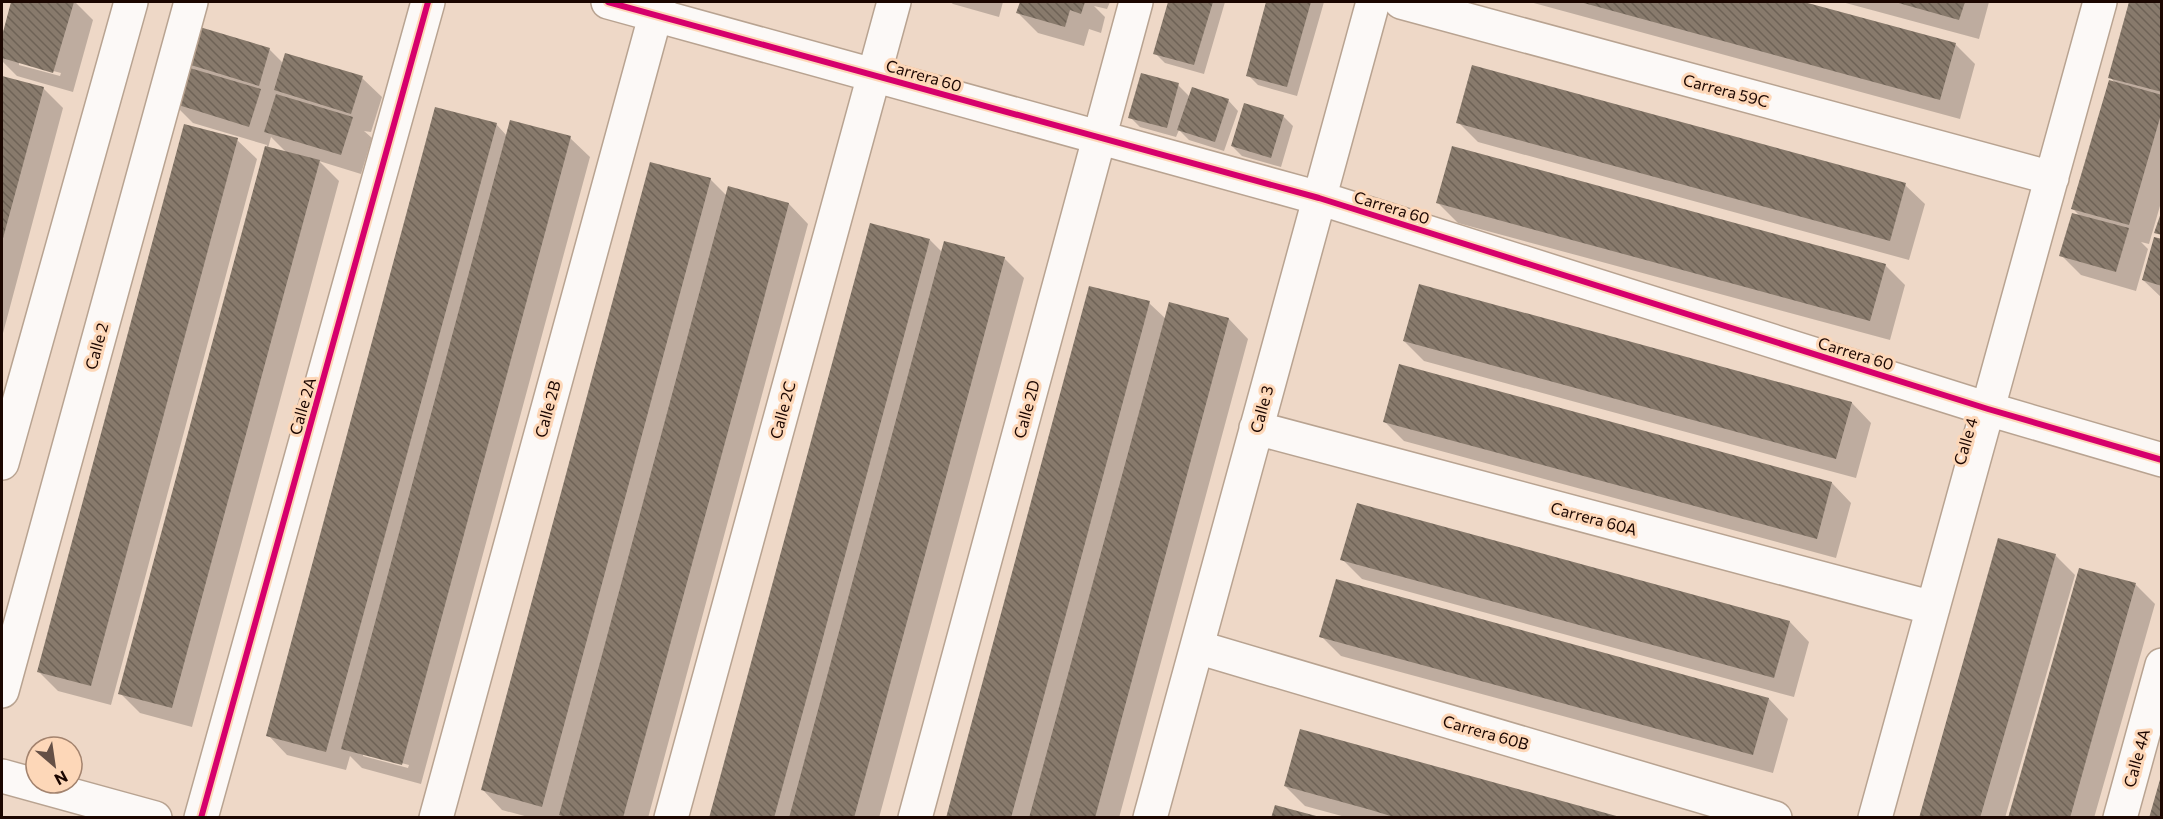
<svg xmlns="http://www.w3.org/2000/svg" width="2163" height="819" viewBox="0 0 2163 819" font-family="Commissioner,sans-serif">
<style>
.shadow{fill:#0003;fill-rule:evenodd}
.building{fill:url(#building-back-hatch)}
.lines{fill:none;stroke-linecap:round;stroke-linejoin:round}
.street-casing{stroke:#b8a391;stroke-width:36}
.street{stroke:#fcf9f7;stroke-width:33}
.cycleway-casing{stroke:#fdd7b8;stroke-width:10}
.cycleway{stroke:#d6006c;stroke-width:6}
.labels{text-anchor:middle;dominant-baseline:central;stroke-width:6;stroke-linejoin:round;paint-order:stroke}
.street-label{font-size:16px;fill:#1b0600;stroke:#fdd7b8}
</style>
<defs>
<pattern id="building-back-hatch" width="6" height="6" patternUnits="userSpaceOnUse" patternTransform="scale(1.5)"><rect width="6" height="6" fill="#887a6c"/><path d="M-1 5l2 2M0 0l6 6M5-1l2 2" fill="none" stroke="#6e6256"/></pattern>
</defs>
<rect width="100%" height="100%" fill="#eed8c7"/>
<path class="shadow" d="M13,2H75L93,20L73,92L17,76L2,61V42ZM19,62L61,73L60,76L19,65Z
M950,2H1003L999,17L953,4Z
M1022,2H1110L1107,9L1094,6L1105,17L1101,33L1089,29L1084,46L1038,33L1018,13Z
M1169,2H1225L1204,74L1165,63L1155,53Z
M1268,2H1324L1297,96L1258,85L1248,75Z
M1530,2H1798L1955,44L1975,64L1960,119Z
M1842,2H1989L1979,39Z
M2130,2H2162V199L2149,244L2141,242L2148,249L2136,291L2081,275L2061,255L2081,217L2073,209L2115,83L2110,77Z
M269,49L284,64L362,78L382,97L371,132L364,131L372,138L361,174L319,161L339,181L192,727L140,713L120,693L267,145L193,123L173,103L183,62ZM271,137L287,153L268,148Z
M2,77L43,88L63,108L2,337Z
M1178,85L1190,97L1228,100L1238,111L1224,151L1189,140L1179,130L1176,137L1140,127L1130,117Z
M1283,116L1293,126L1281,167L1242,156L1232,146Z
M1458,122L1905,185L1925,204L1909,260L1478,142Z
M496,124L507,136L570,138L590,157L421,784L362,768L350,756L346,770L287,755L268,735ZM363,753L409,765L408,768L363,756Z
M237,140L257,159L111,705L58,691L38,671Z
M710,179L727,196L789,204L808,224L648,818H532L502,810L483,790Z
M1438,203L1885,265L1905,285L1890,340L1458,223Z
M930,240L943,253L1004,258L1024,278L879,818H711Z
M2162,241V298L2143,280Z
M1149,303L1166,319H1229L1248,339L1119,818H947Z
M1404,341L1852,403L1871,423L1856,478L1424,361Z
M1384,421L1832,483L1851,503L1836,558L1404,441Z
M2055,555L2075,575L2005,818H1920Z
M1342,559L1790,622L1809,642L1794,697L1362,579Z
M2080,569L2136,585L2155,604L2094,818H2009Z
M1321,636L1769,699L1788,719L1773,773L1341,656Z
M1285,786L1618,818H1349L1305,806Z"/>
<path class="building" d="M11,2H74L53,73L2,58V36Z
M1020,2H1085L1081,14L1070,10L1065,27L1016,13Z
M1168,2H1213L1194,65L1153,54Z
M1266,2H1311L1287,87L1246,76Z
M1580,2H1804L1956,43L1940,100Z
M1895,2H1965L1959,20Z
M2129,2H2162V92L2108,78Z
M193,25L270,48L259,86L181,62Z
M285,53L363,76L351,114L274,90Z
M1472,65L1906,183L1890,241L1456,123Z
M183,66L261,89L249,127L172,103Z
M1141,73L1179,83L1167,128L1128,118Z
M2,76L44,87L2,242Z
M2109,80L2162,95V111L2129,225L2071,209Z
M1192,87L1229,99L1215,142L1177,130Z
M276,94L353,117L341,155L264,132Z
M1244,103L1284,115L1271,158L1231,146Z
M435,107L497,123L326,752L266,736Z
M510,120L571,136L402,765L341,749Z
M184,124L238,138L91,686L37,672Z
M265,146L320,160L172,708L118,694Z
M1452,146L1886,264L1870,321L1436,203Z
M650,162L711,178L542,807L481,790Z
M728,186L789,203L758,321L623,818H568L559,815Z
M2162,210V235L2154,233Z
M2072,213L2129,228L2116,272L2059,256Z
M870,223L930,239L814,671L774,818H709Z
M2154,237L2162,239V286L2142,280Z
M944,241L1005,257L963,414L854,818H789Z
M1419,284L1852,402L1836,459L1403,341Z
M1089,286L1150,301L1055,655L1011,818H946Z
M1169,302L1229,318L1095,818H1029Z
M1399,364L1832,482L1817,539L1383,422Z
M1357,503L1790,621L1774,678L1340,560Z
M1998,538L2056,554L2019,684L1980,818H1919Z
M2079,568L2136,583L2099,714L2070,818H2008Z
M1336,579L1769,698L1753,755L1319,637Z
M1300,729L1620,817V818H1397L1371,810L1284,786Z
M2162,776V818H2149L2161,776Z
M1275,805L1320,817V818H1271Z"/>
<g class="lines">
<g class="street-casing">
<path id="street" d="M608,2L1319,198L1988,409L2162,460
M1401,2L2052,178
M1256,428L1933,608
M2,463L131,2
M1197,647L1775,818
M2,691L191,2
M2,776L155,818
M201,818L428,2
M436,818L659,2
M671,818L894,2
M915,818L1136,2
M1150,818L1373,2
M1875,818L2100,2
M2120,818L2162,665"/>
</g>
<use href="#street" class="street"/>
<g class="cycleway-casing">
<path id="cycleway" d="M608,2L1319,198L1988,409L2162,460
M201,818L428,2"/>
</g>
<use href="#cycleway" class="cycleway"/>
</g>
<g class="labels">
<g class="street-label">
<text transform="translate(924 75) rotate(16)">Carrera 60</text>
<text transform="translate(1726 90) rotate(15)">Carrera 59C</text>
<text transform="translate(1392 207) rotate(17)">Carrera 60</text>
<text transform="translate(96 346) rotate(-75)">Calle 2</text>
<text transform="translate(1856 353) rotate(17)">Carrera 60</text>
<text transform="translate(302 406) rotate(-74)">Calle 2A</text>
<text transform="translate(547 409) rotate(-75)">Calle 2B</text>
<text transform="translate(1026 409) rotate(-75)">Calle 2D</text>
<text transform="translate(1261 409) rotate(-75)">Calle 3</text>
<text transform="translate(782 410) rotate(-75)">Calle 2C</text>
<text transform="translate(1965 441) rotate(-74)">Calle 4</text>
<text transform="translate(1594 518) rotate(15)">Carrera 60A</text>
<text transform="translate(1486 732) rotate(16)">Carrera 60B</text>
<text transform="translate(2136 758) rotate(-75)">Calle 4A</text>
</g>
</g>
<rect width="2163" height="819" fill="none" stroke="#1b0600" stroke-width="6"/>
<g transform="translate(54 765) rotate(151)"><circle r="28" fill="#fdd7b8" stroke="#a3836e" stroke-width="1.5"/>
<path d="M0-4.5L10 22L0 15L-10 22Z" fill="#655046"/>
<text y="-9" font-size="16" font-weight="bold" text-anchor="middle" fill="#1b0600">N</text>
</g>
</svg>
